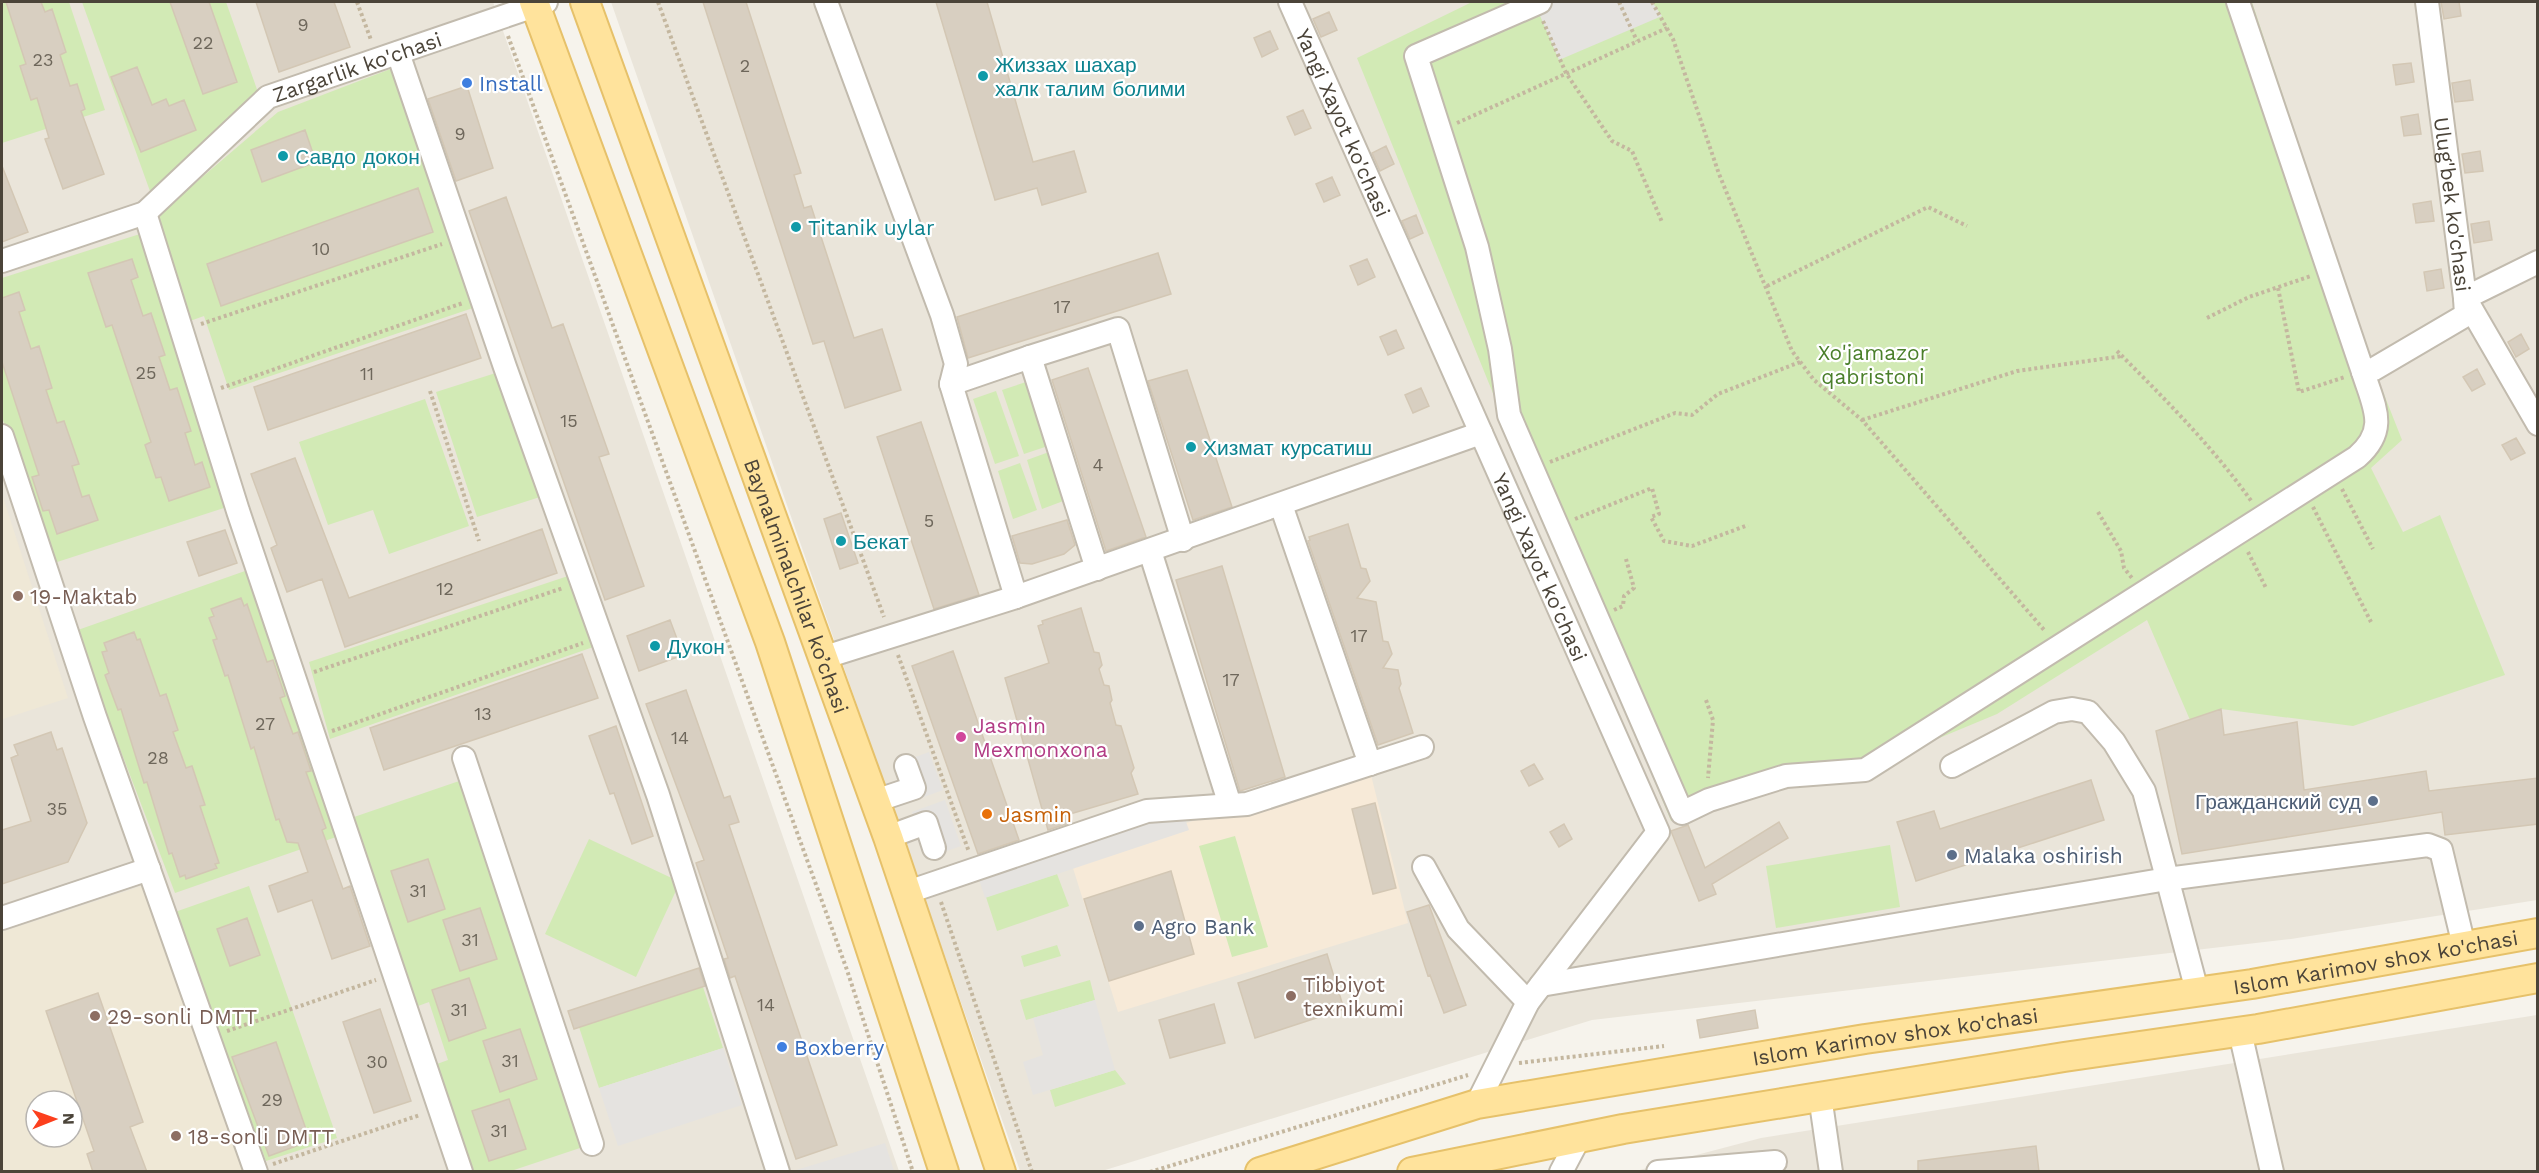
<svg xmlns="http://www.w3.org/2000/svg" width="2539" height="1173" viewBox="0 0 2539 1173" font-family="'Work Sans',sans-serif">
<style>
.residential{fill:#eae5da;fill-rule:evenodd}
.commercial{fill:#f7ead8}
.education{fill:#efe8d6;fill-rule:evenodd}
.green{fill:#d2eab5}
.parking{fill:#e5e3e0}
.building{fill:#d8cfc1;stroke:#d3c7b4;stroke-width:1.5}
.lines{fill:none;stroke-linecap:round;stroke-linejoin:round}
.minor-casing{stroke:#c2bbae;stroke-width:26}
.major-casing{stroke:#e6c16a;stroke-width:32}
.path{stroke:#c4b79f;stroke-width:4;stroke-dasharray:3 3;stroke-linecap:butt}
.minor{stroke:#fff;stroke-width:22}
.major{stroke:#ffe39c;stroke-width:28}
.culture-dot{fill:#0f9aa8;stroke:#fff;stroke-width:2}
.shop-dot{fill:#3f7fe0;stroke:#fff;stroke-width:2}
.education-dot{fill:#8d6e63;stroke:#fff;stroke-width:2}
.hotel-dot{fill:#d1479c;stroke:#fff;stroke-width:2}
.service-dot{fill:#5c6f8a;stroke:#fff;stroke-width:2}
.food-dot{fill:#e8710a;stroke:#fff;stroke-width:2}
.labels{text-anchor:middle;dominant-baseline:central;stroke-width:4.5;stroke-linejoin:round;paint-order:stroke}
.number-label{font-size:18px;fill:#6e675b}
.culture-label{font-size:21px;fill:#0d838f;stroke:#fff;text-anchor:start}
.street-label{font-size:21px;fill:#4b4439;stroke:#fff}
.shop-label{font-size:21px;fill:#366cbe;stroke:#fff;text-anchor:start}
.park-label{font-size:21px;fill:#4a7f2a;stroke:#fff}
.education-label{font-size:21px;fill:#785e54;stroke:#fff;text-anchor:start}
.hotel-label{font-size:21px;fill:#b23c85;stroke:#fff;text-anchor:start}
.service-label{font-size:21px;fill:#4e5e75;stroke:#fff;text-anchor:start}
.food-label{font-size:21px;fill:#c56008;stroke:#fff;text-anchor:start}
</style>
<rect width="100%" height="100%" fill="#f6f3ec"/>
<path class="residential" d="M2,2H493L899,1171L2,1172ZM36,1101H72V1137H36Z
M611,2H2537V900L2291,939L1592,1020L1102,1171H1020Z
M2537,1015V1171L1632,1172L1761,1138Z"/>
<path class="commercial" d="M1370,771L1408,923L1118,1012L1073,868L1188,830L1186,823Z"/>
<path class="education" d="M2,494L68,698L3,719L2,715Z
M142,886L243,1171H2V932ZM36,1101H72V1137H36Z"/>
<path class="green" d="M2,2H69L105,110L2,143Z
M82,2H226L259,95L151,194Z
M1472,2H2252L2374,369L2402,440L2371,468L2403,532L2440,515L2505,675L2353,726L2221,709L2190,720L2147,620L1997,714L1860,771L1735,782L1671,821L1503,418L1357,58Z
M393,68L473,308L229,390L204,316L190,321L158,215L278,112Z
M143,233L227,507L51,564L2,417V278Z
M502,371L543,496L477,517L436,392Z
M1026,382L1048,446L1024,454L1002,390Z
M996,391L1019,456L995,464L973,399Z
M425,399L469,526L389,554L373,510L328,525L299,442Z
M1049,452L1066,500L1042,509L1027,460Z
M1020,463L1037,510L1013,519L998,471Z
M245,571L339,836L175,893L75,631Z
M571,575L599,645L330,739L309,662Z
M465,779L586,1146L511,1171H473L437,1064L448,1060L429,1002L418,1006L354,817Z
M1235,836L1268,947L1232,957L1199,846Z
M589,839L680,882L636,977L545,934Z
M1890,845L1900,907L1776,928L1766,866Z
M1057,874L1069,906L997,931L986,897Z
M249,886L337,1138L266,1161L175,912Z
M1057,945L1061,956L1024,967L1021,956Z
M1090,980L1095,1000L1026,1020L1020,1000Z
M703,987L723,1048L599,1088L579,1027Z
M1115,1070L1126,1084L1055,1107L1050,1090Z"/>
<path class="parking" d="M1540,2H1652L1662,16L1559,60L1535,4Z
M929,752L943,790L908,803L894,765Z
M945,800L961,846L927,858L912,812Z
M1182,811L1189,830L985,898L979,879Z
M1095,1000L1115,1070L1033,1095L1023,1062L1043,1055L1033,1018Z
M723,1048L742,1105L618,1146L599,1088Z
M885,1143L894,1171H793Z"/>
<path class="building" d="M6,2H41L45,12L52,9L66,52L60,55L70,86L77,84L85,109L81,111L104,174L63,189L45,139L49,138L37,98L31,100L20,66L26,64Z
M170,2H209L237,82L203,94Z
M256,2H334L350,47L279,72Z
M703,2H746L801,173L794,175L804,208L811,206L854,338L882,329L901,390L845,408L824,341L813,344Z
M936,2H987L1033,162L1074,151L1086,192L1042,205L1037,188L995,200Z
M2441,2H2459L2461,16L2444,19Z
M1329,12L1337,30L1321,37L1313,19Z
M1270,31L1278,49L1262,57L1254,38Z
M2411,63L2414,82L2396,85L2393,65Z
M137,67L152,105L166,99L169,106L184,100L196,130L141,152L111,77Z
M2470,80L2473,100L2455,102L2452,83Z
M467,86L493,168L456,181L428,99Z
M1303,110L1311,128L1295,135L1287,117Z
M2418,114L2421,134L2404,136L2401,117Z
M305,130L316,162L262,182L251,150Z
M1386,146L1394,164L1380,171L1372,153Z
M2480,151L2483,171L2465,173L2462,154Z
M2,166L28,232L2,242Z
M1332,177L1340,195L1324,202L1316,184Z
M418,188L433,232L221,306L207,264Z
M506,197L552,328L563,324L609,454L599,457L644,586L605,600L469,211Z
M2431,201L2434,221L2416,223L2413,204Z
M1416,215L1423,233L1410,239L1402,221Z
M2489,221L2492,240L2474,243L2471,224Z
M1158,253L1171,294L968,358L957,317Z
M132,259L138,277L131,280L143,316L151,313L165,355L159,357L170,390L177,388L191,431L185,433L195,465L202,462L210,487L169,501L161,477L156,478L145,445L151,442L112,325L106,327L88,273Z
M1367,259L1375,277L1358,285L1350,266Z
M2441,269L2444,288L2427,291L2424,272Z
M19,292L25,310L19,312L31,349L39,346L52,388L46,390L57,423L64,421L79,464L72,466L82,497L89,495L98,520L57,534L49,510L43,511L32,477L39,475L2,362V298Z
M466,314L481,358L268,430L254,387Z
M1396,330L1404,348L1388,355L1380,337Z
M2521,334L2529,349L2516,357L2508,342Z
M1088,368L1146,537L1106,551L1052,380Z
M2477,369L2485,384L2472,391L2463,377Z
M1187,370L1232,507L1193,520L1148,381Z
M1421,388L1429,406L1413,413L1405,395Z
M921,422L979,595L934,609L877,437Z
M2516,438L2525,453L2511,460L2502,445Z
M295,458L349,598L542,529L557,573L345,647L322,579L287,592L271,548L277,545L251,474Z
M841,513L858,563L840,569L824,519Z
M1067,520L1075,545L1064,554L1032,564L1020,563L1012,536Z
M1348,524L1361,568L1366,569L1370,581L1357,598L1376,602L1383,641L1388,642L1392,654L1383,668L1398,670L1401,684L1399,688L1413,733L1378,745L1308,541L1310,540L1309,537Z
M225,530L237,563L199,576L187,542Z
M1222,566L1285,777L1240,791L1176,580Z
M241,598L244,606L247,604L267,662L273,660L285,696L280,698L293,734L298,732L311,771L306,772L326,828L322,830L343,889L350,886L370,946L332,959L312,900L278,912L269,886L308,872L298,843L287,842L279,819L276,820L254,747L251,749L228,675L225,676L213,640L217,639L209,618L214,616L211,609Z
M1081,608L1094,652L1099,653L1102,665L1099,669L1104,685L1109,686L1112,700L1110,703L1116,725L1121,726L1134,768L1131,773L1138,794L1070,814L1072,822L1048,830L1005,678L1049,663L1038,626L1043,624L1042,621Z
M670,620L683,655L639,671L627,636Z
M134,632L137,640L140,639L160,696L166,694L178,730L173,732L186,768L192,766L205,805L200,806L219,863L215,864L217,868L186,879L185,875L180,877L172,853L169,854L147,782L144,783L121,709L118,710L105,675L109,673L102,652L107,651L104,643Z
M953,651L1019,840L978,854L912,666Z
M582,654L598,698L384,770L370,728Z
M686,690L724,798L730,796L739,822L729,825L837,1145L796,1159L735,976L730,978L724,959L728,958L696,863L704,860L646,704Z
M2221,709L2224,735L2297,722L2304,790L2426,771L2429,791L2538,778V824L2445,835L2442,812L2182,854L2156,731Z
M616,726L653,836L632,844L614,793L610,794L589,736Z
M51,732L57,750L62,748L87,823L68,862L2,884V830L31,821L11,758L18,755L14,745Z
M1534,764L1543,779L1529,786L1521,771Z
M2091,780L2104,820L1916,881L1897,822L1934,811L1940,829Z
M1375,803L1396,888L1373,894L1352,809Z
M1779,822L1788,838L1712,884L1716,894L1699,901L1671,831L1688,825L1705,868Z
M1564,824L1572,839L1559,847L1550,832Z
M428,859L445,909L408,922L391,871Z
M1171,871L1194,954L1109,981L1084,899Z
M1429,905L1466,1005L1444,1013L1430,975L1428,976L1407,912Z
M480,908L497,959L460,971L443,920Z
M247,918L260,955L230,966L217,929Z
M1327,954L1344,1009L1255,1038L1238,983Z
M699,968L705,986L574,1029L568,1011Z
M469,978L486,1028L449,1041L432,990Z
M98,993L143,1122L130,1127L147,1172H93L87,1154L94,1151L46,1011Z
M1214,1004L1225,1043L1170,1058L1159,1020Z
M380,1009L411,1101L374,1113L343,1022Z
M1755,1010L1758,1028L1700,1038L1697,1020Z
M520,1029L537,1079L500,1092L483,1041Z
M276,1042L310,1141L269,1156L232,1057Z
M509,1099L526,1149L489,1161L472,1111Z
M2036,1146L2039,1172H1918V1161Z"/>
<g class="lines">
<g class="minor-casing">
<g id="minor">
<path d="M826,2L942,315L956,364L951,384L1016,597"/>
<path id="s1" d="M1290,2L1658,832L1528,1002L1477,1104"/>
<path d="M1540,2L1416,56L1477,247L1500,349L1509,415L1682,813L1709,800L1786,776L1865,770L2357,457C2389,429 2374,407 2363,372"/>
<path d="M2238,2L2363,372L2374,369L2466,315L2465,298L2538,262"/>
<path id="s2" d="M2427,2L2465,298L2538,424"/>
<path d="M398,53L505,367L658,795L778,1172"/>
<path d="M145,213L238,511L461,1172"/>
<path id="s3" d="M2,261L145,213L268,97L546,2"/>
<path d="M1030,357L1118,329L1183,540"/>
<path d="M951,384L1030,357L1097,569"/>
<path d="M2,436L95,717L256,1172"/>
<path d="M1281,505L1370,764"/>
<path d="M1150,551L1230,805"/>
<path d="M822,658L1016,597L1481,433"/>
<path d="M464,758L592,1144"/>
<path d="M1952,766L2054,712L2072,709L2088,712L2114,742L2144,791L2197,991"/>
<path d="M875,801L914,788L906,766"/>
<path d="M888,837L926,823L934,848"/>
<path d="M1424,867L1458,929L1528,1002"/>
<path d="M908,892L1147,811L1247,804L1422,747"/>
<path d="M2,918L149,869"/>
<path d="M1541,985L2167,879L2428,845L2441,850L2464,946"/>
<path d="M2240,1032L2272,1172"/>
<path d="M1820,1096L1831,1172"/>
<path d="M1561,1172L1579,1138"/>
<path d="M1658,1172L1775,1162"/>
</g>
</g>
<g class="major-casing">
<g id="major">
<path d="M534,2L770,642L944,1172"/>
<path id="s4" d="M585,2L888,837L1001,1172"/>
<path id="s5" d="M1260,1172L1477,1104L1865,1039L2252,984L2538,933"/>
<path d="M1412,1172L1623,1129L2064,1057L2258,1029L2538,978"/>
</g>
</g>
<path class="path" d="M357,2L371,40
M658,2L884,617
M1619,2L1637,41
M1652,2L1673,39L1719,174L1792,351L1814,380L1862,420L2045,631
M1543,21L1566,73L1612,141L1632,151L1662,222
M508,36L847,970L913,1172
M1457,123L1667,28
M1767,286L1928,207L1967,226
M2278,288L2299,392L2345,377
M2207,318L2249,297L2311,276
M201,324L442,244
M2117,351C2165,399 2212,446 2252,502
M221,388L463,303
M430,391L479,541
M1862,420L2017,371L2123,356
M1550,462L1675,413L1692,415L1718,394L1800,362
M2342,489L2373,549
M2313,507L2371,622
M2098,512L2121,551L2124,568L2132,578
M1575,519L1652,488L1659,514L1651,517L1664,541L1692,546L1748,525
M2248,552L2266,588
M1614,610L1623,606L1624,596L1634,588L1626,559
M898,655L969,852
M314,672L563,588
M1706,700L1713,720L1708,778
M332,731L583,643
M941,902L1032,1172
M227,1031L376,980
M1519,1063L1664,1046
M273,1164L420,1115
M1150,1172L1468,1075"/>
<use href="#minor" class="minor"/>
<use href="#major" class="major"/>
</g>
<g class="culture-dot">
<circle cx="983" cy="76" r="6"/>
<circle cx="283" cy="156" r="6"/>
<circle cx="796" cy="227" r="6"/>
<circle cx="1191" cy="447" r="6"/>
<circle cx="841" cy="541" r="6"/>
<circle cx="655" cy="646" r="6"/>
</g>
<g class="shop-dot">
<circle cx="467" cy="83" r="6"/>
<circle cx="782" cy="1047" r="6"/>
</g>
<g class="education-dot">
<circle cx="18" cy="596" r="6"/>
<circle cx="1291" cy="996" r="6"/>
<circle cx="95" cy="1016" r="6"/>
<circle cx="176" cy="1136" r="6"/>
</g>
<circle class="hotel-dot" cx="961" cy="737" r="6"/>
<g class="service-dot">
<circle cx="2373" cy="801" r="6"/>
<circle cx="1952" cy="855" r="6"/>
<circle cx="1139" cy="926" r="6"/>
</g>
<circle class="food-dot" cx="987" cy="814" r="6"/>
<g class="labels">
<g class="number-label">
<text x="303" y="24">9</text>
<text x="203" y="42">22</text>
<text x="43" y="59">23</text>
<text x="745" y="65">2</text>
<text x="460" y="133">9</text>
<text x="321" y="248">10</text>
<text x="1062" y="306">17</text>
<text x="146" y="372">25</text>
<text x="367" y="373">11</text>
<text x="569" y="420">15</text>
<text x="1098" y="464">4</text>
<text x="929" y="520">5</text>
<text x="445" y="588">12</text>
<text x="1359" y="635">17</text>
<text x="1231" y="679">17</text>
<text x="483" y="713">13</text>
<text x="265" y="723">27</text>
<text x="680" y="737">14</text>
<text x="158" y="757">28</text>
<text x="57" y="808">35</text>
<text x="418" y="890">31</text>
<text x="470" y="939">31</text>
<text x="766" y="1004">14</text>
<text x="459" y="1009">31</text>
<text x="510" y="1060">31</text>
<text x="377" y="1061">30</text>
<text x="272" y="1099">29</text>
<text x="499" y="1130">31</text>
</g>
<g class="culture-label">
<text x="995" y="64">Жиззах шахар<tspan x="995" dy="24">халк талим болими</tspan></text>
<text x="295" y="156">Cавдо докон</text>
<text x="808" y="227">Titanik uylar</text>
<text x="1203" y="447">Хизмат курсатиш</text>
<text x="853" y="541">Бекат</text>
<text x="667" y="646">Дукон</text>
</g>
<g class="street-label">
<text stroke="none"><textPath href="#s3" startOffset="414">Zargarlik ko'chasi</textPath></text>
<text stroke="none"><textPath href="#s1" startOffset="132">Yangi Xayot ko'chasi</textPath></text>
<text stroke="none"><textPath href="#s2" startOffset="204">Ulug'bek ko'chasi</textPath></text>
<text stroke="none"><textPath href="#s1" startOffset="618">Yangi Xayot ko'chasi</textPath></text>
<text stroke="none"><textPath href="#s4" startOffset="621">Baynalminalchilar ko’chasi</textPath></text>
<text stroke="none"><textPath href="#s5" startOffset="1137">Islom Karimov shox ko'chasi</textPath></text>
<text stroke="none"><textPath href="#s5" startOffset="651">Islom Karimov shox ko'chasi</textPath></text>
</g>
<g class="shop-label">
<text x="479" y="83">Install</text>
<text x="794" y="1047">Boxberry</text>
</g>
<g class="park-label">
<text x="1873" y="352">Xo'jamazor<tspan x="1873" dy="24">qabristoni</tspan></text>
</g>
<g class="education-label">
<text x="30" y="596">19-Maktab</text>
<text x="1303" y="984">Tibbiyot<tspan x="1303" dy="24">texnikumi</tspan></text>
<text x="107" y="1016">29-sonli DMTT</text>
<text x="188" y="1136">18-sonli DMTT</text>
</g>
<g class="hotel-label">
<text x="973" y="725">Jasmin<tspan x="973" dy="24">Mexmonxona</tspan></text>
</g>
<g class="service-label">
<text x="2361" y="801" text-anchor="end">Гражданский суд</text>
<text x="1964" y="855">Malaka oshirish</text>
<text x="1151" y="926">Agro Bank</text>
</g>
<g class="food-label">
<text x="999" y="814">Jasmin</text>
</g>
</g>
<rect width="2539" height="1173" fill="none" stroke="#4b4439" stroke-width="6"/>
<g transform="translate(54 1119) rotate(89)"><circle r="28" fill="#ffffff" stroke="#b7b4b0" stroke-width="1.5"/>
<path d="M0-4.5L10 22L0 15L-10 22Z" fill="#fc3f1d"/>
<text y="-9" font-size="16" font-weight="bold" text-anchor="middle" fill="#4b4439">N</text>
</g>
</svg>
